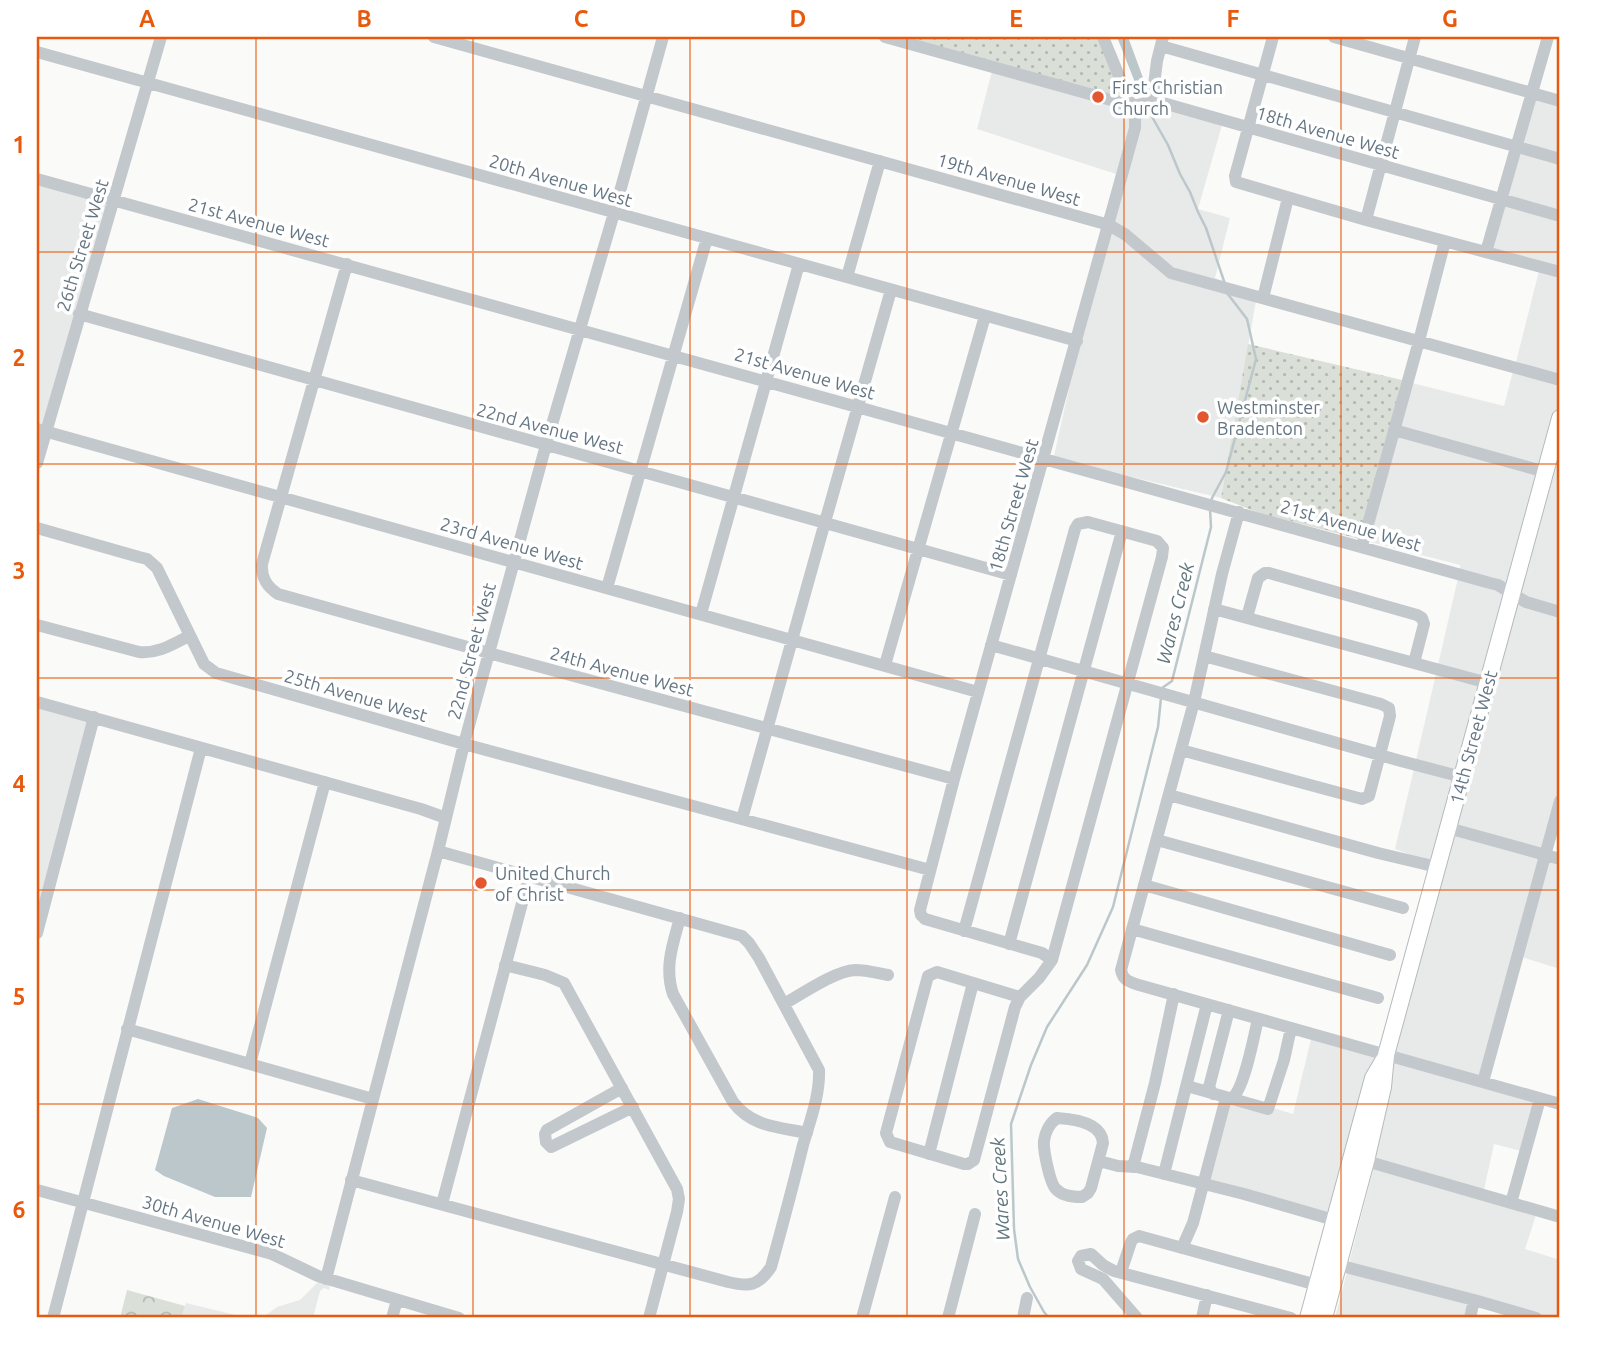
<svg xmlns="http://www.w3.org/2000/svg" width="1597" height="1355" viewBox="0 0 1597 1355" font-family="Ubuntu,sans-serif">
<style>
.built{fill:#e8e9e9}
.forest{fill:url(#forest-crowns)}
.park{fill:url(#park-dots)}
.water{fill:#bbc7cb}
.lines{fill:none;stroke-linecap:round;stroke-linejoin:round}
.stream{stroke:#bbc7cb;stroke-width:2.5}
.major-casing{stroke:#b5babe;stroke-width:18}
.minor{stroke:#c3c8cc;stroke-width:12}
.major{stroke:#fff;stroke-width:16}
.grid{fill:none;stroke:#e8590c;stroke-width:2;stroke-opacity:0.55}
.poi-dot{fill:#e4572e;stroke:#fff;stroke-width:2.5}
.labels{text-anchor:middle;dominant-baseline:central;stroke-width:7;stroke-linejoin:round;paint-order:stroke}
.poi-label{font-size:18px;fill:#657683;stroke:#fff;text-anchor:start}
.street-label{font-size:18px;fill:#657683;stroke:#fff}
.water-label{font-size:19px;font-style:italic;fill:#60757c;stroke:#fff}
.neatline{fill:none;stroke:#e8590c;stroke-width:2.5}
.grid-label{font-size:23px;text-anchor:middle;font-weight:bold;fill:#e8590c}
</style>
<defs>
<pattern id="forest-crowns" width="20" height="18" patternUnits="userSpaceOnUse" patternTransform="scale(1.75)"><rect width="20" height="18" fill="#dadfd7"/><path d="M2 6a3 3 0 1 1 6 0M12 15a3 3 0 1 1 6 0" fill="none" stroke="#b4b9b4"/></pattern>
<pattern id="park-dots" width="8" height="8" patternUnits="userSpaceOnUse" patternTransform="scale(1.75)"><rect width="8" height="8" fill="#dadfd7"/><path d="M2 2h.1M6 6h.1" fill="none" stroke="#b4b9b4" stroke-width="1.8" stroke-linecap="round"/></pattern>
</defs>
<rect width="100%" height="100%" fill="#fafaf8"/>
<path class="built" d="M992,71L1126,109L1132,122L1106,220L1116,174L977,129Z
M1535,99L1560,106V154L1521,143Z
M1152,105L1222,125L1198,209L1230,218L1215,278L1232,284L1173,269L1114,223L1137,111Z
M1518,152L1560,163V211L1506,196Z
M37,184L109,203L43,426L37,424Z
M1503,205L1560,220V267L1492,249Z
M1112,232L1124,239L1156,267L1256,301L1221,498L1115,473L1054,456L1072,375Z
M1539,271L1560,277V375L1516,362Z
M1513,371L1560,384V403L1543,466L1399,427L1412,383L1504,406Z
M1397,435L1541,475L1510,587L1460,569V565L1367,541Z
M1560,443V607L1527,597L1517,592Z
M1458,578L1496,589L1507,596L1485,677L1438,665Z
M1514,601L1560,617V785L1542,849L1453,825Z
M1436,674L1483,686L1459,771L1416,760Z
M37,707L89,721L37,917Z
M1414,769L1457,780L1435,861L1416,857L1395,849Z
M1451,834L1540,858L1480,1077L1391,1052Z
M1548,861L1560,864V969L1522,957Z
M1311,1039L1379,1058L1332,1214L1209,1180L1229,1103L1273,1108L1293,1114Z
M1390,1061L1535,1102L1521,1151L1494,1144L1484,1190L1371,1158Z
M1368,1168L1536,1215L1525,1249L1560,1260V1318H1552L1479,1297L1349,1263L1373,1170Z
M1347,1272L1469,1304L1465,1318H1335Z
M319,1281L330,1285L329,1290L324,1288L320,1291L313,1318H262L277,1307L300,1300Z
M186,1303L248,1318H181Z"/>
<path class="forest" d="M127,1290L185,1306L181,1318H120Z"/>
<path class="park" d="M915,37H1098L1122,97L914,40Z
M1248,344L1402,380L1391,425L1359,539L1259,513L1221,498Z"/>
<path class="water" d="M1117,37H1128L1149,94L1140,95Z
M198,1099L258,1118L267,1128L251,1197H215L164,1176L155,1170L172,1108Z"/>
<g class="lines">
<path class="stream" d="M1147,108L1168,145L1180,174L1190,192L1198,212L1206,228L1225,284
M1211,502L1212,498L1226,472L1256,359L1247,319L1227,293
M1162,688L1172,681L1211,527L1210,509
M1049,1318L1044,1312L1030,1287L1018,1259L1014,1229L1011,1124L1031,1065L1047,1027L1087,965L1113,907L1158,727L1161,698"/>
<g class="major-casing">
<path id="major" d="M1308,1318L1373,1078L1383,1061
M1324,1318L1366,1161L1383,1087L1386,1055L1560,418"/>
</g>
<path class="minor" d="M434,37L1109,225L1126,235L1171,273L1560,380
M885,37L1129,105C1142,107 1145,101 1156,101L1560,216
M1273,37L1235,176L1236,182L1366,220L1560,272
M1334,37L1560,101
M1161,46L1560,159
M37,52L1077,341
M1152,101L1157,61L1163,37
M37,179L1490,583L1498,585L1526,602L1560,612
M1366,220L1415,37
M1486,252L1548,37
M347,264L262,564C261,577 266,586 278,594L489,653L954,779
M847,277L880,161
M1263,298L1288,198
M79,314L1011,575
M37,429L978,692
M1394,430L1546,472
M37,463L161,37
M1239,512L1222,574L1194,702L1121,970C1123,981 1130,982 1139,985L1560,1104
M37,528L139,557L147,559L157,568L204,664L216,673L464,744L930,870
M1362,546L1419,341L1445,241
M607,588L707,238
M1214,609L1488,683
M701,614L799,264
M1247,617L1258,578L1265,573H1269L1417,615L1422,618L1424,624L1414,663
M37,625L139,652C158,654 173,644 189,636
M991,645L1401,761L1462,777
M885,665L985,316
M37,702L421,809L446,818
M1181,750L1362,799L1369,796L1390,716L1389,708L1381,704L1204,656
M1169,795L1378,853L1437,867
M742,819L825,522L891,290
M1448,828L1560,859
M1157,840L1403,908
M1144,885L1390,955
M680,918C673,944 664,967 673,994L733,1102C752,1127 778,1127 807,1133
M1132,929L1378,998
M964,931L1075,529L1078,524L1088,522L1157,541L1163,548L1162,557L1052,960L1039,978L1020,997L1015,1007L974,1160L968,1164H964L890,1142L886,1133L928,976L937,972L1020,997
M37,933L94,717
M1009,944L1122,531
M1052,960L1042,953L925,919L921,915L920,910L954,779L1135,128V115L1103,37
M505,965L545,975L564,983L677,1189L679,1199L677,1212L649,1318
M784,1004C802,994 835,971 855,970C866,970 877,973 888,975
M127,1029L373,1099
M250,1064L325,782
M1483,1082L1560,801
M1187,1086L1268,1109L1284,1060L1291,1028
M622,1088L547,1130L545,1134L546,1142L551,1147L633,1107
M1213,1094L1209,1087L1229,1010
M1232,1098C1244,1090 1254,1036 1258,1019
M1057,1118C1074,1119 1102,1123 1103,1143L1091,1188L1088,1193L1082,1197C1073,1197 1062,1196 1056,1189C1050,1184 1043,1149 1044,1141C1045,1132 1050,1123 1057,1118Z
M929,1154L973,983
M1359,1159L1560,1217
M1099,1161L1118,1166L1137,1167L1244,1194L1334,1220
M1133,1167L1155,1083L1174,994
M1164,1174L1207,1004
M351,1180L728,1282C750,1287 758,1286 771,1267C782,1227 793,1186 803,1145C810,1121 820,1095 819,1070L759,958L749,943L742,936L438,851
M37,1190L272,1254L318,1276L459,1318
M1511,1203L1540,1099
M442,1204L529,877
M1182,1248L1193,1223L1226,1098
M1330,1263L1474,1300L1536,1318
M1121,1272L1131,1242L1133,1239L1139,1236L1317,1285
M326,1279L438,851L464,744L546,445L614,213L663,37
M53,1318L201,748
M392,1318L397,1300
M862,1318L895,1197
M948,1318L975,1214
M1023,1318L1027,1298
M1137,1318L1103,1279L1081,1269L1078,1261L1081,1256L1091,1254L1103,1265L1114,1271L1291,1318
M1202,1318L1207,1295
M1470,1318L1474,1300"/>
<use href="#major" class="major"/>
</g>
<path class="grid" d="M256,37V1318M473,37V1318M690,37V1318M907,37V1318M1124,37V1318M1341,37V1318M37,252H1560M37,464H1560M37,678H1560M37,890H1560M37,1104H1560"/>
<g class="poi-dot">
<circle cx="1098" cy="97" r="7"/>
<circle cx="1203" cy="417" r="7"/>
<circle cx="481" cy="883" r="7"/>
</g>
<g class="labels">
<g class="poi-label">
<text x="1112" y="87">First Christian<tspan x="1112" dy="21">Church</tspan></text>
<text x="1217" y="407">Westminster<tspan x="1217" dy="21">Bradenton</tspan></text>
<text x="495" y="873">United Church<tspan x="495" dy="21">of Christ</tspan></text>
</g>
<g class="street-label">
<text transform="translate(1328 132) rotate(16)">18th Avenue West</text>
<text transform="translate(1009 179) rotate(16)">19th Avenue West</text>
<text transform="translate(561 180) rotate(16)">20th Avenue West</text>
<text transform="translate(259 222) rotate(15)">21st Avenue West</text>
<text transform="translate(82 245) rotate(-73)">26th Street West</text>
<text transform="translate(805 373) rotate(16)">21st Avenue West</text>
<text transform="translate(550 428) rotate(15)">22nd Avenue West</text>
<text transform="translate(1013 505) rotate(-74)">18th Street West</text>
<text transform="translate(1351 525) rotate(16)">21st Avenue West</text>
<text transform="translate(512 543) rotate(16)">23rd Avenue West</text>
<text transform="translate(471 651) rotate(-75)">22nd Street West</text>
<text transform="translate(622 671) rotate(15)">24th Avenue West</text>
<text transform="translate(356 695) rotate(16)">25th Avenue West</text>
<text transform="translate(1473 737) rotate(-75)">14th Street West</text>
<text transform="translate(214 1221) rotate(16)">30th Avenue West</text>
</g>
<g class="water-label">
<text transform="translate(1175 613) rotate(-76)">Wares Creek</text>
<text transform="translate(1000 1189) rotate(-93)">Wares Creek</text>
</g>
</g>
<rect width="1597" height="1355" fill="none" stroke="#ffffff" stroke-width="77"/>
<rect x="38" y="38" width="1520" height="1278" class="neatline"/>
<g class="grid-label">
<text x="147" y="27">A</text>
<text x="364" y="27">B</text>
<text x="581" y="27">C</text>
<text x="798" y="27">D</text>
<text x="1016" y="27">E</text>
<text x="1233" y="27">F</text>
<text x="1450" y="27">G</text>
<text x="19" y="153">1</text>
<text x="19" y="366">2</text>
<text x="19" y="579">3</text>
<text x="19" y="792">4</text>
<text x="19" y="1005">5</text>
<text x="19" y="1218">6</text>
</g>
</svg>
